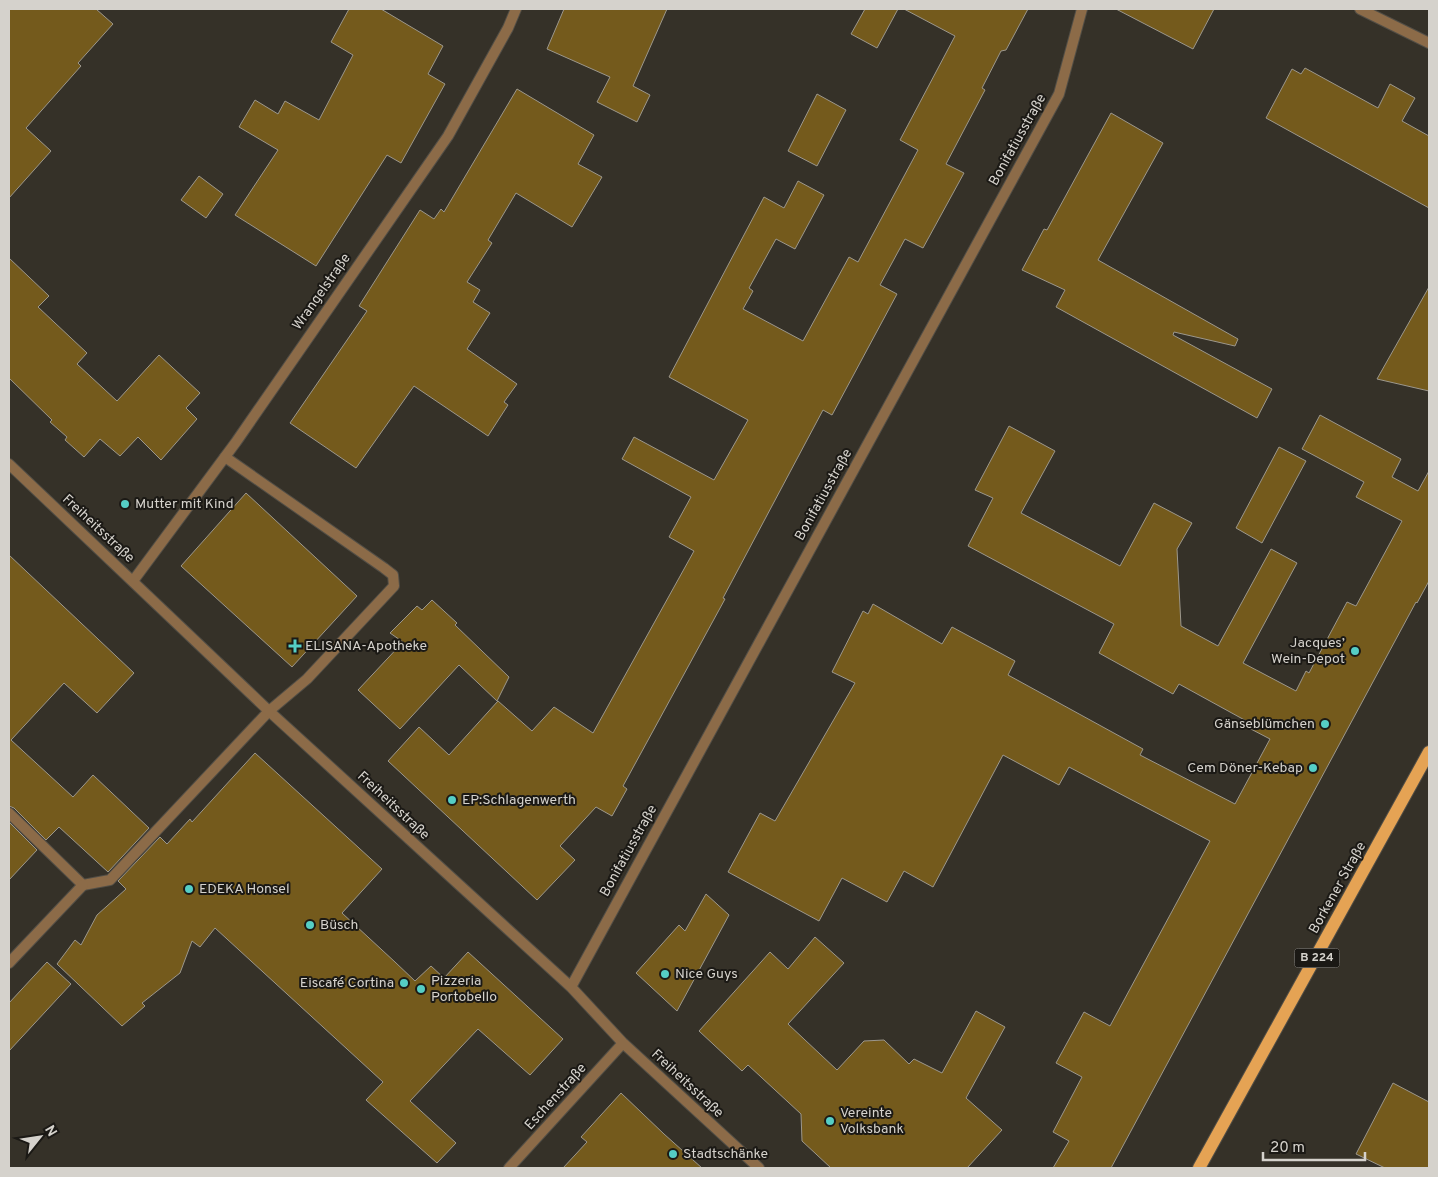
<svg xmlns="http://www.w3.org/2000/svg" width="1438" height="1177" viewBox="0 0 1438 1177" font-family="Overpass,sans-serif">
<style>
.building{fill:#745a1c;stroke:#9c978c}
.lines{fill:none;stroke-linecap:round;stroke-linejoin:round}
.lane-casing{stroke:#524e46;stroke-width:12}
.street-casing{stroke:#524e46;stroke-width:12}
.primary-casing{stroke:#524e46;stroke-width:14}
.lane{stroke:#8c6b48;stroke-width:10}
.street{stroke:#8c6b48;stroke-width:10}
.primary{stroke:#e5a354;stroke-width:12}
.poi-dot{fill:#55cec5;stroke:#1b1915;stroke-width:2}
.labels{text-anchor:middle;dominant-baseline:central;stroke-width:4;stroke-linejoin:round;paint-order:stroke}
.shield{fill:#1b1915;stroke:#9d9a95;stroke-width:1}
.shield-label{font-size:12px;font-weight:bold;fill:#d5d2cc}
.street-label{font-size:14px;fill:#d5d2cc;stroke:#1b1915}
.poi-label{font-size:14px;fill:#d5d2cc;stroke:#1b1915;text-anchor:start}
</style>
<rect width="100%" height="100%" fill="#353128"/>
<path class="building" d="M9,9H96L113,24L78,63L81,66L26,128L51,151L9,198Z
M349,9H381L443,46L428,74L445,84L401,163L387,155L316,266L235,215L278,150L239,127L255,100L278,114L285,101L319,120L353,55L331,42Z
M564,9H667L633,86L650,95L637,122L597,102L610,77L547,49Z
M865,9H898L877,48L851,34Z
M904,9H1028L1006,50L1001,51L982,88L985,90L946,164L964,173L923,248L905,239L880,285L897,294L832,415L823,410L723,598L725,599L623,786L627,789L612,816L596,807L560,846L575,860L537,900L388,761L419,727L449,755L498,701L532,731L554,707L593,733L694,551L669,537L691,497L622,459L634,437L714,480L748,420L669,377L764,197L784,208L798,181L824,195L795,249L776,239L749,288L753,291L743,309L803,341L849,257L858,262L918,150L900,140L955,36Z
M1116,9H1214L1193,49Z
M1305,68L1378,108L1390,84L1415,98L1402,121L1429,136V208L1266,118L1292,69L1301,74Z
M517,89L594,135L578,164L602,177L572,227L516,193L488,240L492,243L467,282L480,290L473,302L490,313L467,349L517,384L504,402L508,405L488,436L414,386L356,468L290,423L367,311L359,306L420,210L434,219L441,209L444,212Z
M817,94L846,110L817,166L788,151Z
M1111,113L1163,143L1098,260L1238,339L1235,346L1174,332L1173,335L1272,389L1257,418L1056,307L1065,290L1022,270L1044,229L1047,230Z
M199,176L223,194L206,218L181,200Z
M9,258L49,296L38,307L87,353L77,364L117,401L159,355L200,393L186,408L197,419L161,460L138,437L120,456L100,439L84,457L65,440L67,437L50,422L52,420L9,378Z
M1429,287V391L1377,379Z
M1320,415L1401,459L1392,477L1418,491L1429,471V581L1417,603L1416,602L1111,1168H1053L1069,1141L1053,1132L1082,1077L1056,1063L1084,1012L1110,1026L1210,841L1069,767L1059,785L1003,755L933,887L904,871L887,902L842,878L819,921L728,872L760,813L775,821L855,683L832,672L863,611L868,614L873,604L942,644L952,627L1015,661L1008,675L1143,749L1140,755L1235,804L1270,739L1247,727L1250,723L1179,684L1173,694L1099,653L1114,624L968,546L993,498L975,490L1009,426L1055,451L1021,513L1120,566L1154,503L1192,523L1177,549L1181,626L1218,646L1271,549L1297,563L1243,663L1296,691L1306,671L1309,673L1347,602L1356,606L1402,521L1356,497L1364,482L1302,449Z
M1279,447L1306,461L1262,543L1236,528Z
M246,493L357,596L292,667L181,566Z
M9,555L134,673L97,713L64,683L11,740L73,797L93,775L149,828L108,872L59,827L46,840L14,808L9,806Z
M432,600L457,623L455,625L509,677L497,701L459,665L400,729L358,690L403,642L390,633L417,606L422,610Z
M255,753L382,869L342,913L395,962L415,981L431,966L444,978L468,952L563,1039L530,1075L478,1029L410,1101L456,1143L437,1163L366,1100L383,1082L215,928L200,947L192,941L180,973L142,1003L145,1006L122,1026L57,964L75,940L81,945L97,915L126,889L118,881L160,837L167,844L190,819L192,822Z
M9,822L37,850L9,880Z
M706,894L729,915L677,1011L636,973L679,925L685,931Z
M815,937L844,963L788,1024L837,1070L864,1041L884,1040L909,1064L914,1059L942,1073L976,1011L1005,1027L966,1098L1002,1130L967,1168H831L802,1141L801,1114L748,1065L742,1071L699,1031L770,952L788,969Z
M47,962L71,984L9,1051V1003Z
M1393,1083L1429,1102V1168H1385L1356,1154Z
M621,1093L664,1134L702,1168H563L587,1142L581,1137Z"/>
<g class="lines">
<g class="lane-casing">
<path id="lane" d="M1360,9L1429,43
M9,813L83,885L110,880L269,711L307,679L394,586L393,575L384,568L225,457"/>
</g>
<g class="street-casing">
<path id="street" d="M9,464L269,711L571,987L623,1043L759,1168
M133,581L236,442L448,136L508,28L516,9
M9,963L83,885
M571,987L1059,94L1082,9
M509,1168L623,1043"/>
</g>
<g class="primary-casing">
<path id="primary" d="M1199,1168L1429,752"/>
</g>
<use href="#lane" class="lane"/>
<use href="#street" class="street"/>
<use href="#primary" class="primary"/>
</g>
<g class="poi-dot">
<circle cx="125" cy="504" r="5"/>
<path d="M292.5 638.5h5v5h5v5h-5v5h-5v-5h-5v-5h5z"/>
<circle cx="1355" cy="651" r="5"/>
<circle cx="1325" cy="724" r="5"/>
<circle cx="1313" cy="768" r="5"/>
<circle cx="452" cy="800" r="5"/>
<circle cx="189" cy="889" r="5"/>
<circle cx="310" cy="925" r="5"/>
<circle cx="665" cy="974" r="5"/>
<circle cx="404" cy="983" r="5"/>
<circle cx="421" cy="989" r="5"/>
<circle cx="830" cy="1121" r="5"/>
<circle cx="673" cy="1154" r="5"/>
</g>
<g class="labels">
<rect class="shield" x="1294.5" y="948.5" width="45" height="19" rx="4"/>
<g class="shield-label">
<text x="1317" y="958">B 224</text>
</g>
<g class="street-label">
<text transform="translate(1018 140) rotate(-61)">Bonifatiusstraße</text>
<text transform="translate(322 292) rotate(-55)">Wrangelstraße</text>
<text transform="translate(824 495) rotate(-61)">Bonifatiusstraße</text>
<text transform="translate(98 529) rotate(43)">Freiheitsstraße</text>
<text transform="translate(393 806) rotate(43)">Freiheitsstraße</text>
<text transform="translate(629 851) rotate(-61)">Bonifatiusstraße</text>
<text transform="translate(1338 888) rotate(-61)">Borkener Straße</text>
<text transform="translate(687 1084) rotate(43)">Freiheitsstraße</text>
<text transform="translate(556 1097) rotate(-48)">Eschenstraße</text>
</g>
<g class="poi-label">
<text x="135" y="504">Mutter mit Kind</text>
<text x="1345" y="643" text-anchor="end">Jacques’<tspan x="1345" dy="16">Wein-Depot</tspan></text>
<text x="305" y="646">ELISANA-Apotheke</text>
<text x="1315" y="724" text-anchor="end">Gänseblümchen</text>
<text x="1303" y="768" text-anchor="end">Cem Döner-Kebap</text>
<text x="462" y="800">EP:Schlagenwerth</text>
<text x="199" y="889">EDEKA Honsel</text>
<text x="320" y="925">Büsch</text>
<text x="675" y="974">Nice Guys</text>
<text x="431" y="981">Pizzeria<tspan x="431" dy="16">Portobello</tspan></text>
<text x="394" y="983" text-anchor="end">Eiscafé Cortina</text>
<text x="840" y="1113">Vereinte<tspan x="840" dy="16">Volksbank</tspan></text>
<text x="683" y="1154">Stadtschänke</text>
</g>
</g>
<rect width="1438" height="1177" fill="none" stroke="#d5d2cc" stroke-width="20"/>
<g transform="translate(40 1137) rotate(60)" stroke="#1b1915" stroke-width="4" paint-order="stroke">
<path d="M0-4L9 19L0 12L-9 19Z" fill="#d5d2cc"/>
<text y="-8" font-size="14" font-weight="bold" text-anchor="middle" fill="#d5d2cc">N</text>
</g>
<path d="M1263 1152v8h102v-8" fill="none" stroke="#d5d2cc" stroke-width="2.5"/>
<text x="1270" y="1152" font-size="15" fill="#d5d2cc" stroke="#1b1915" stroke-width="4" paint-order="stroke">20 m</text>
</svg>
